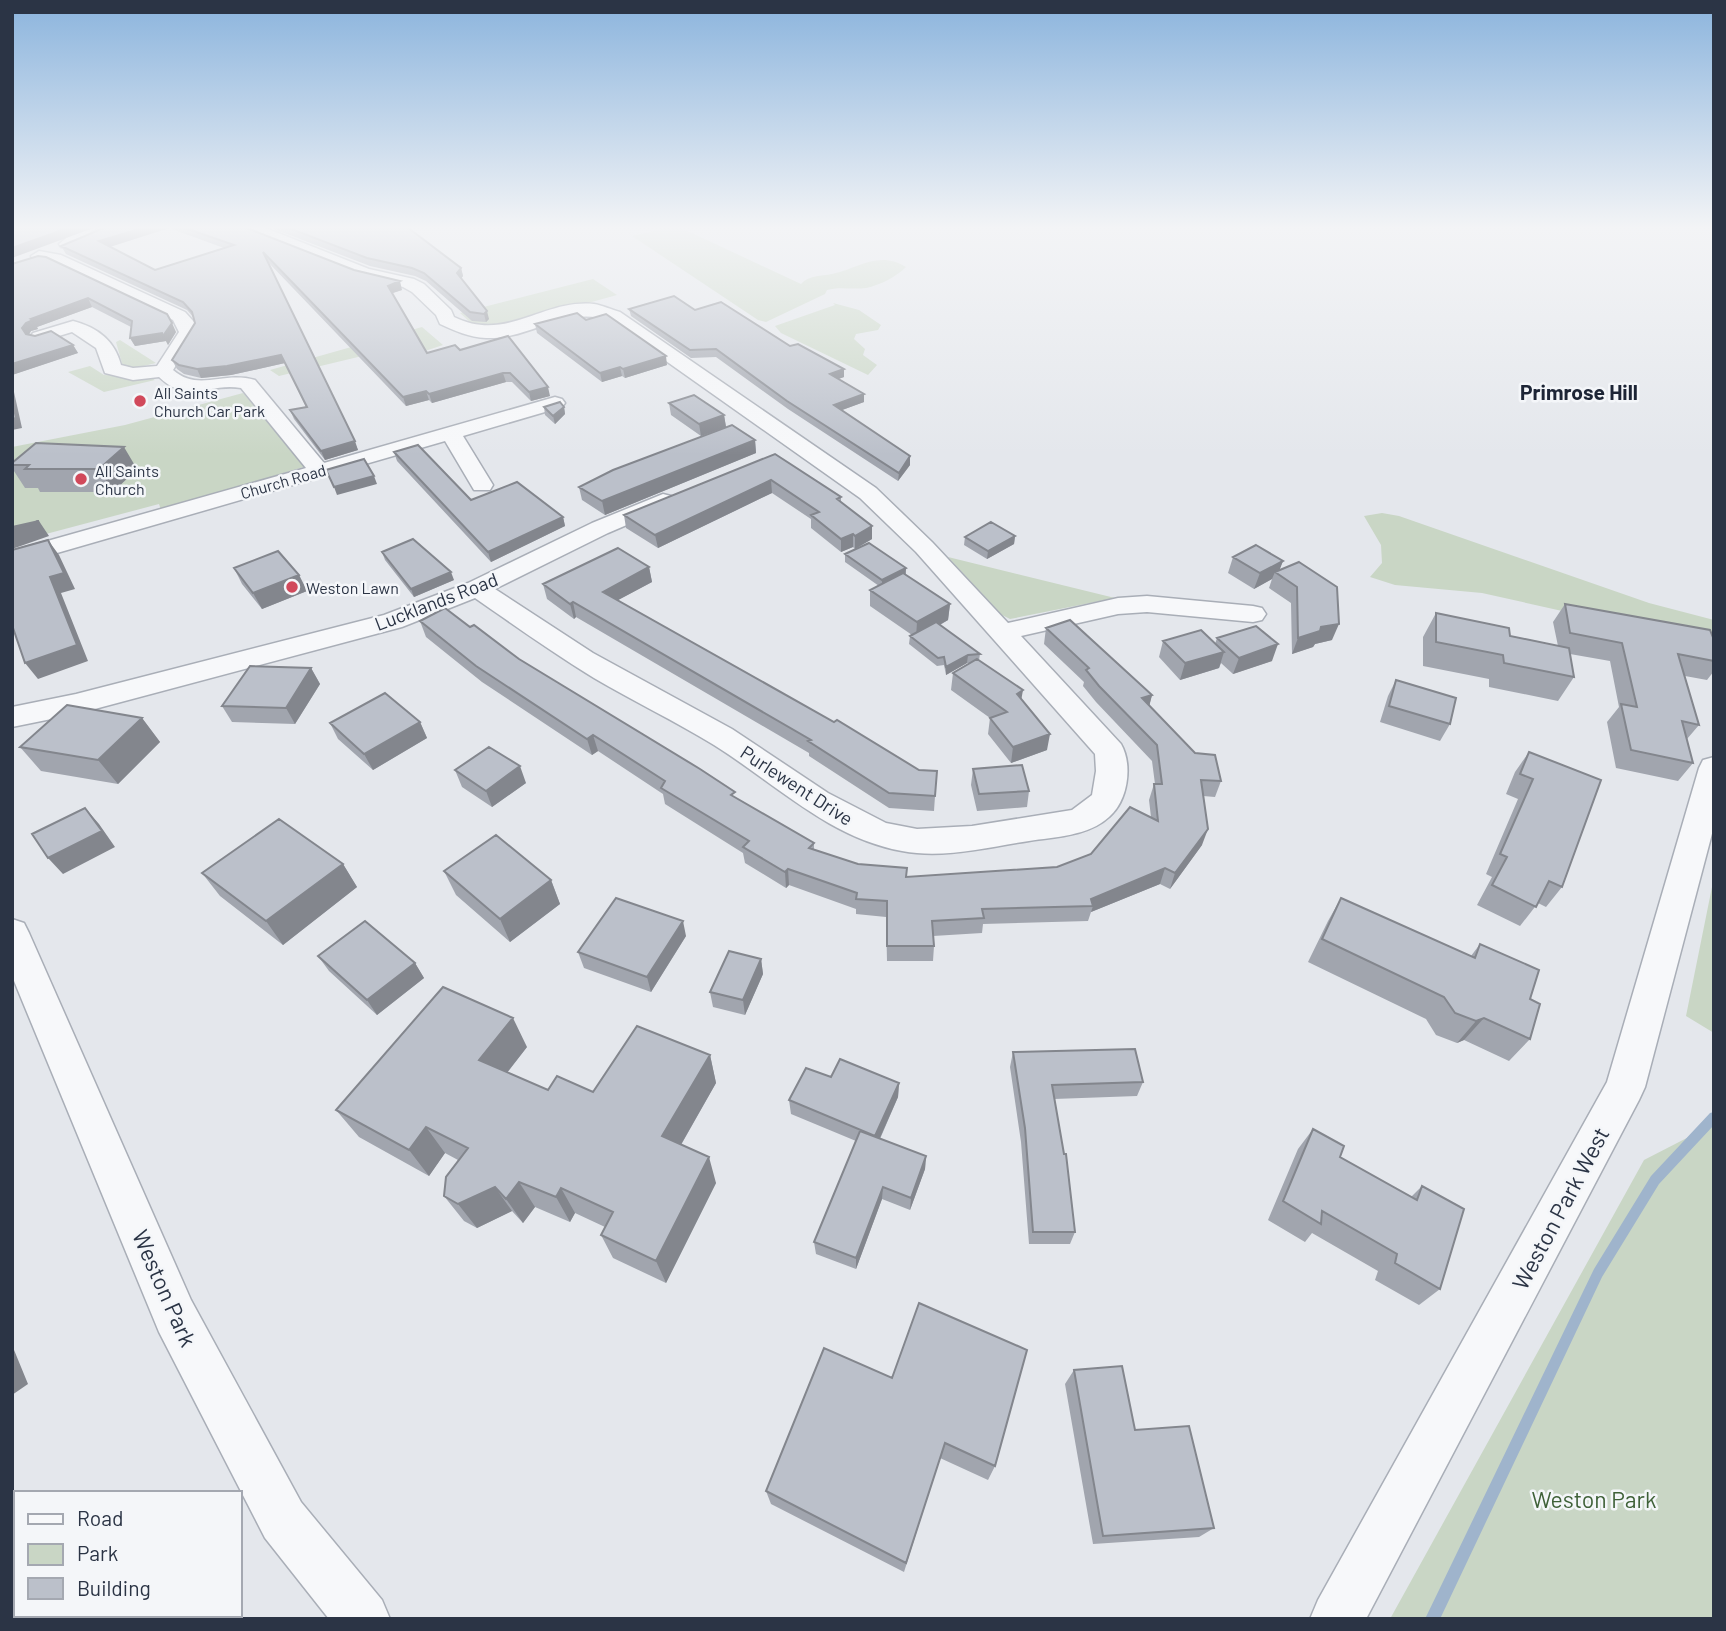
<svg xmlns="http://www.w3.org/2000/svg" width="1726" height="1631" viewBox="0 0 1726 1631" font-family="Barlow,sans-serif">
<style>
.green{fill:#c9d6c5}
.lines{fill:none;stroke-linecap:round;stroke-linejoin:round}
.stream{fill:#9fb4cc;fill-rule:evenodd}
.street-casing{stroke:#a9aeb7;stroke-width:3}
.street{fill:#f7f8fa;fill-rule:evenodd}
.wall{fill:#a1a5ae;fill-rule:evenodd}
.shaded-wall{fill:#83868d}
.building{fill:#bbc0ca;stroke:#83868d;stroke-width:2}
.poi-dot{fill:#d1495b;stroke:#f4f6f9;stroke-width:2.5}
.labels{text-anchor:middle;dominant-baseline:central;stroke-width:5;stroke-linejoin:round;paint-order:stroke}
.far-poi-label{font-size:16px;fill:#2b3445;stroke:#f4f6f9;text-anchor:start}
.far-street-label{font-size:16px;fill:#2b3445;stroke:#f4f6f9}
.street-label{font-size:19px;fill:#2b3445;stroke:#f4f6f9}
.far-district-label{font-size:21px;font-weight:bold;fill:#1d2536;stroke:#f4f6f9}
.near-street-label{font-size:23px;fill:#2b3445;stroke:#f4f6f9}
.near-park-label{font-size:23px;fill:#3f6138;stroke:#f4f6f9}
</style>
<rect width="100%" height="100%" fill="#e4e7ec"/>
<path class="green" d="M671,227H679L801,284C809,275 821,276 832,274C859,268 879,250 906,267C896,277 880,285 866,288C852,290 840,286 827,290L825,294L766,322L758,320L632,236Z
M593,279L617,295L504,326L473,325L460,313Z
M833,303L859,310L881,325L878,330L856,334L854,339L865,349L863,355L877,365L868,375L781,333L775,326L835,305Z
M422,327L443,345L422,352L412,344L279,376L270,370Z
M120,340L156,363L135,368L123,367L116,342Z
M90,366L104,375L150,377L155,380L104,392L68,372Z
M243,393L310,465L161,510L159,504L12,543V447L125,425Z
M1382,513L1399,516L1649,603L1714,620V635L1688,639L1482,593L1395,585L1370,577L1382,563L1381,545L1364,516Z
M948,557L1115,598L1010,619L1002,615Z
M1714,877V1033L1686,1016Z
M1714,1124V1619H1390L1644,1160Z"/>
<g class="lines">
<path class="stream" d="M1714,1112V1125L1659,1184L1602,1277L1440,1619H1425L1594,1269L1651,1176L1710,1113Z"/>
<g class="street-casing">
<path id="street" d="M80,227H97L73,247H61L59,244Z
M235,227H263L369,269L414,279L424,284L451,310L454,317C507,343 542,299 594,304C602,305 612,310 620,312L876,488L932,542L1008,623L1118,598L1147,596L1253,606L1262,608L1266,614L1262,620L1253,622L1147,612L1118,614L1021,636L1121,744C1133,765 1128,801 1109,817C1089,836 1054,837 1029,841C988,847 944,859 902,851C829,838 775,783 714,745C675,721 633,701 594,678C553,653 514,625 475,598L402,627L76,714L12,727V707L76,694L384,615L468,583L592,523L663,494L671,496L674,501L671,506L608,533L495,589L593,653L732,729L828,793L886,823L917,829L972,826L1072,810L1092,795L1096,771L1095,754L916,552L860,498L608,320C564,306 529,340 486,338C469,337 455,331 440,324L436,315L412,292L403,287L358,276L254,234L238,230Z
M39,251L61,255L185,312L194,322L197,332L173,370C198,392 222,371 255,380L324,463L555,397L562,399L565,403L562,407L463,436L493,485L490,490H474L445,441L12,566V551L306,468L241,388C208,382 190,406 159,377L133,380L105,373L96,348L72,332L39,342L33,341L30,337L33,333L73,321C97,327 115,341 121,365L133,368L157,366L179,332L173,320L51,262L33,259L31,256Z
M1714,757V826L1645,1087L1639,1100L1366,1619H1310L1318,1600L1607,1082L1699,768L1703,760Z
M12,919L24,923L29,933L191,1300L301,1502L382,1600L390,1619H329L265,1538L159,1332L12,976Z"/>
</g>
<use href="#street" class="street"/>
</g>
<path class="wall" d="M106,227H244L402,290L392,293L427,353L460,350L508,336L550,396L531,401L512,382H506L432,403L429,400L406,406L267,261L358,450L325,460L294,419L290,410L306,407L285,363L231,375L201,378L184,374L177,369L172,360L195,323L194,318L187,310L66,254L61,246ZM169,228L224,248L155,270L110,247Z
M269,227H407L461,268L463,276L461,279L489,319L486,322L472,321L426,281L415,276L370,266Z
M12,264L176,332L168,345L166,341L135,346L130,338L131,327L92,307L37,327L38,329L31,331L29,335L73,345L78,353L12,375Z
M629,309L695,310L790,346L844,377L838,379L864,402L842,410L910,465L898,481L788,409L716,357L691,358L631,316Z
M586,320L667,365L625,378L622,376L602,382L537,333L535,324Z
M669,403L724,415L726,427L701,436L671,415Z
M544,407H564L565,414L555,424L545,415Z
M755,440L756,453L605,515L582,500L579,487Z
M394,452L471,500L563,517L565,526L491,562L397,461Z
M775,454L841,497V502L872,526V539L855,549L853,547L841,552L811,528V519L772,493L658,548L626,528L624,515Z
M12,463L137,469L113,492H40L38,488H25L12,468Z
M1015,536L1014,544L987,559L964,545L965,537Z
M382,552L454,580L414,597L385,560Z
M845,554L906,568V575L950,604L948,620L940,625L980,654L979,660L1021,700L1047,750L1011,763L988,734L990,718L951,690L953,673L970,663H967L946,675L944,665L937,666L909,644L910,636L912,635L870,606V590L879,586L845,562Z
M1233,557L1283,561L1279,570L1299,562L1332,640L1315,644L1313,647L1292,654L1291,603L1269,588L1272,579L1254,589L1228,573Z
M649,567L652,582L618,600L935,796L934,811L889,808L809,756V753L576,617L574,619L547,599L543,584Z
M234,568L299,575L307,591L262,609L242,584Z
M1565,604L1714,640V671L1707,680L1685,676L1699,725L1687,739L1693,763L1678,781L1616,768L1607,722L1619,707L1610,661L1570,654L1574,677L1558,701L1489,687V679L1423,666V637L1436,613L1510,636L1558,646L1553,622Z
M420,621L470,627L735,798L814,843V850L858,864L907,877L1057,867L1091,854L1151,817L1149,800L1154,784H1155L1152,761L1096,702L1083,686L1084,682L1044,644L1046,628L1152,695L1149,706L1221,781L1215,797L1203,796L1202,845L1170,889L1160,884L1091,912L1088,921L983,924L982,933L933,936L934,946L933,961H887L886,917L856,914V909L789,885L786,888L745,863L743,853L665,804L663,794L598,751L592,755L482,682L426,637Z
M1217,638L1272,661L1233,674L1221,663L1219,668L1180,680L1159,657L1163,641L1215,644Z
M311,668L320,684L295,724L232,722L222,706Z
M1396,680L1450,724L1440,741L1380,722L1388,696Z
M142,718L160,742L118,784L41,771L20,747Z
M420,722L427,738L373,770L338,739L330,723Z
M1529,752L1562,887L1546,907L1538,903L1520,926L1477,905L1492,877L1486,874L1518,799L1506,794L1515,772Z
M973,769L1029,791L1027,807L977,811L971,785Z
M455,770L526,783L492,807L462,787Z
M343,864L357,887L283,945L220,896L202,873Z
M444,871L551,880L560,904L510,942L456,895Z
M1341,898L1471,956L1480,944L1530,999V1039L1509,1061L1464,1040L1457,1043L1436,1035L1426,1019L1308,962L1328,921Z
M686,936L651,992L584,968L578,952Z
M318,956L415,963L424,978L377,1015L329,971Z
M761,959L763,974L745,1015L713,1007L710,992Z
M527,1047L507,1073L548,1090L593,1092L710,1055L716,1083L681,1145L716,1183L666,1283L613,1258L601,1235L605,1227L575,1213L570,1222L535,1207L523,1223L512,1211L477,1228L464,1221L444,1196L458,1160L445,1153L429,1176L359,1137L336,1110Z
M1013,1052L1143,1082L1137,1096L1054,1099L1075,1232L1070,1244H1029L1021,1142L1010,1067Z
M831,1077L899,1083L898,1097L880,1139L926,1156L925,1169L910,1210L882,1199L856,1269L816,1254L814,1242L856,1141L791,1114L789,1100Z
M1313,1129L1340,1157L1411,1197L1422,1186L1440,1289L1419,1305L1375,1280L1378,1271L1312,1233L1305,1242L1268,1220L1298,1149Z
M824,1348L995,1466L988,1480L940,1458L904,1572L771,1504L766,1491Z
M1074,1370L1135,1430L1214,1528L1199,1537L1093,1544L1065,1384Z"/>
<path class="shaded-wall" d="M71,227H96L12,258V248Z
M146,227H168L169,228L103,249L99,241Z
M461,268L463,276L459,281L457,273Z
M400,281L402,290L390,294L388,286Z
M88,298L92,307L37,327L38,329L31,331L27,337L22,328L26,323L31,319Z
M487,311L489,319L486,322L484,314Z
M172,323L176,332L168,345L166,341L135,346L130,338Z
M73,345L78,353L12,375V364Z
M281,355L285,363L231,375L201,378L197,369Z
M666,356L667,365L625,378L623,369Z
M620,367L622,376L602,382L600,373Z
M844,369V377L830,382V374Z
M503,373L506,382L432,403L429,394Z
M12,383L22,428L12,430Z
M548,387L550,396L531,401L529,392Z
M426,391L429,400L406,406L403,397Z
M864,394V402L834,413V405Z
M564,407L565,414L555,424L553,416Z
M724,415L726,427L701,436L699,424Z
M755,440L756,453L605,515L602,501Z
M355,441L358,450L325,460L321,451Z
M124,447L137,469L113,492L99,469Z
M910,456V465L898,481L899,473Z
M374,476L377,484L337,495L334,487Z
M771,480L772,493L658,548L655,535Z
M563,517L565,526L491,562L488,552Z
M39,521L49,536L12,549V529Z
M872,526V539L855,549V536Z
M853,534V547L841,552V539Z
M1015,536L1014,544L987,559L988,551Z
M48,540L59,555L75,589L61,593L88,661L38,679L25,663L50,577Z
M1283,561L1278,574L1275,572L1272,579L1254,589L1260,573Z
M649,567L652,582L607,606L603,592Z
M906,568L905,576L882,588V580Z
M451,572L454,580L414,597L411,589Z
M299,575L307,591L262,609L253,593Z
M573,602L576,617L574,619L570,604Z
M950,604L948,620L916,638L917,622Z
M1339,624L1332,640L1315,644L1313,647L1292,654L1298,638L1321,627Z
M1278,644L1272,661L1233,674L1239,658Z
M1224,652L1219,668L1180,680L1185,663Z
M968,655L967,663L946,675V667Z
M311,668L320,684L295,724L286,708Z
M1023,690L1020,707L1017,694Z
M1152,695L1148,711L1142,698Z
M142,718L160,742L118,784L98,760Z
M420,722L427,738L373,770L364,754Z
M1050,734L1047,750L1011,763L1013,747Z
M593,735L598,751L592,755L587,739Z
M520,766L526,783L492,807L486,791Z
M85,808L99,824L115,847L63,874L48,858Z
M1208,829L1202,845L1170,889L1175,873Z
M343,864L357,887L283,945L266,921Z
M1165,868L1160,884L1091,912L1093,906L1091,899Z
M788,869L789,885L786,888L785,872Z
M551,880L560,904L510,942L500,919Z
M683,921L686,936L651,992L647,977Z
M761,959L763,974L745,1015L743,1000Z
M415,963L424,978L377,1015L367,1000Z
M513,1018L527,1047L495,1088L479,1060Z
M1484,1018L1464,1040L1457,1043L1476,1021Z
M710,1055L716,1083L671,1162L662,1136Z
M899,1083L898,1097L875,1149V1136Z
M426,1127L445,1153L429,1176L409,1150Z
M926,1156L925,1169L910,1210L911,1198Z
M709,1157L716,1183L666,1283L656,1261Z
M519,1182L535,1207L523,1223L506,1199Z
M495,1187L512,1211L477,1228L458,1204Z
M883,1187L882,1199L856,1269V1258Z
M561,1188L575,1213L570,1222L556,1197Z
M12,1345L28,1384L12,1395Z
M12,1589L16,1595V1615H26L28,1619H12Z"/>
<path class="building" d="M12,227H71L12,248Z
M106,227H146L99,241L155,270L234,245L182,227H244L354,270L400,281L388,286L427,353L455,345L460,350L508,336L548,387L529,392L510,373H503L429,394L426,391L403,397L263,252L355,441L321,451L290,410L307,407L281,355L227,366L197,369L179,365L172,360L195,323L192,312L183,302L61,246Z
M286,227H407L461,268L457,273L487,311L484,314L470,312L424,273L412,268L367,258Z
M38,256L46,257L167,314L172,323L163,336L162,333L130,338L132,321L88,298L31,319L33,320L26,323L22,328L26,334L35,336L51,331L73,345L12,364V264Z
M674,296L695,310L721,302L790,346L798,344L844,369L830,374L864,394L834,405L910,456L899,473L787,401L716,349L690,350L629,309Z
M577,313L586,320L606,314L666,356L623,369L620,367L600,373L535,324Z
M694,395L724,415L699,424L669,403Z
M12,399L16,418L12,419Z
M560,402L564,407L553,416L544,407Z
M732,425L755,440L602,501L579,487L613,470Z
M36,443L124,447L99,469H25L29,465H12V463Z
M418,445L471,500L517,482L563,517L488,552L394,452Z
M775,454L841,497L837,499L872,526L855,536L853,534L841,539L811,515L819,512L771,480L655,535L624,515Z
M364,459L374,476L334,487L326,470Z
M39,521L12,529V527Z
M991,522L1015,536L988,551L965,537Z
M413,539L451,572L411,589L382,552Z
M48,540L64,573L50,577L77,645L25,663L12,625V550Z
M869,543L906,568L882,580L845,554Z
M1256,545L1283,561L1260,573L1233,557Z
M618,548L649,567L603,592L834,722L837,720L919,770L937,771L935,796L889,793L808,741L811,740L573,602L570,604L543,584Z
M278,551L299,575L253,593L234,568Z
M1299,562L1337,587L1339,624L1321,627L1320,631L1298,638L1297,587L1275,572Z
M903,573L950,604L917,622L870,590Z
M1565,604L1710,630L1714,640V661L1678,654L1699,725L1682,721L1693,763L1631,750L1621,704L1637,707L1622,643L1570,633Z
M445,608L470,627L474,625L519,659L700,769L735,792L731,795L814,843L809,848L858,864L907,868L906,877L1057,867L1091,854L1130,807L1158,821L1154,784H1162L1157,745L1099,686L1086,670L1089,668L1046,628L1070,620L1152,695L1142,698L1195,753L1215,755L1221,781L1201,780L1208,829L1175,873L1165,868L1091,899L1093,906L982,909L984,918L932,921L934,946H887V901L856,899L857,893L788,869L785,872L743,847L749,841L661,788L665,781L593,735L587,739L476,666L420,621Z
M1436,613L1509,628L1510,636L1569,648L1574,677L1504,663L1503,655L1436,642Z
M936,622L980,654L968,655L946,667L944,657L938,658L910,636Z
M1256,626L1278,644L1239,658L1217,638Z
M1201,630L1224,652L1185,663L1163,641Z
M977,659L1023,690L1017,694L1050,734L1013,747L990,718L1007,712L953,673Z
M250,666L311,668L286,708L222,706Z
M1396,680L1456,698L1450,724L1389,706Z
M385,693L420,722L364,754L330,723Z
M67,705L142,718L98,760L20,747Z
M489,747L520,766L486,791L455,770Z
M1529,752L1601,780L1562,887L1549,881L1536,907L1492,885L1507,857L1500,854L1533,779L1520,774Z
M1022,765L1029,791L979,794L973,769Z
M85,808L102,831L48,858L32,834Z
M279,819L343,864L266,921L202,873Z
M496,835L551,880L500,919L444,871Z
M616,898L683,921L647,977L578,952Z
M1341,898L1475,958L1480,944L1539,970L1530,999L1540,1004L1530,1039L1484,1018L1476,1021L1455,1013L1444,997L1322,939Z
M365,921L415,963L367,1000L318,956Z
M729,951L761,959L743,1000L710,992Z
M443,987L513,1018L479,1060L548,1090L557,1076L593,1092L637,1026L710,1055L662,1136L709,1157L656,1261L601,1235L613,1212L561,1188L556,1197L519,1182L506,1199L495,1187L458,1204L444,1196L446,1177L468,1148L426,1127L409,1150L336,1110Z
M1135,1049L1143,1082L1052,1085L1064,1154H1066L1075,1232H1033L1025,1128L1013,1052Z
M840,1059L899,1083L875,1136L789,1100L806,1068L831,1077Z
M1313,1129L1344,1146L1340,1157L1417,1200L1422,1186L1464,1209L1440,1289L1395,1263L1397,1254L1322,1211L1321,1224L1283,1201Z
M860,1131L926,1156L911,1198L883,1187L856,1258L814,1242Z
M919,1303L1027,1350L995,1466L945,1443L906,1563L766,1491L824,1348L892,1378Z
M1122,1366L1135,1430L1189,1426L1214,1528L1103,1536L1074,1370Z"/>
<linearGradient id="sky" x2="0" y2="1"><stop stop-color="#8bb4dd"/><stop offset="0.5" stop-color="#f3f4f6"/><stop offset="1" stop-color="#f3f4f6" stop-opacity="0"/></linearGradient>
<rect width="1726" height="455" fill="url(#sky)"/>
<g class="poi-dot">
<circle cx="140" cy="401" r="7"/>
<circle cx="81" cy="479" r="7"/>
<circle cx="292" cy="587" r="7"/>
</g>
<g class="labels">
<g class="far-poi-label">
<text x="154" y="392">All Saints<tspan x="154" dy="18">Church Car Park</tspan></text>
<text x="95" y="470">All Saints<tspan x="95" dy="18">Church</tspan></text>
<text x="306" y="587">Weston Lawn</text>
</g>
<g class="far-street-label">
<text transform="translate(283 481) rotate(-16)">Church Road</text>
</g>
<g class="street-label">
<text transform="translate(436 601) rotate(-21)">Lucklands Road</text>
<text transform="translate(797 785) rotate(33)">Purlewent Drive</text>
</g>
<g class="far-district-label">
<text x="1579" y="391">Primrose Hill</text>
</g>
<g class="near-street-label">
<text transform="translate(1560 1208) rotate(-62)">Weston Park West</text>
<text transform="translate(165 1288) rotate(66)">Weston Park</text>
</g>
<g class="near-park-label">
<text x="1594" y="1499">Weston Park</text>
</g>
</g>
<rect width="1726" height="1631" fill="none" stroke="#2b3445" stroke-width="28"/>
<rect x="14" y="1491" width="228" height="126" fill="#f4f6f9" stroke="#a4a8b1" stroke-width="2"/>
<rect x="28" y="1514" width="35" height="10" fill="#f7f8fa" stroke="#a4a8b1" stroke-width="2"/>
<text x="77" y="1526" font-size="21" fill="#2b3445">Road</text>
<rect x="28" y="1544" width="35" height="21" fill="#c9d6c5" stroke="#a4a8b1" stroke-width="2"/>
<text x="77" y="1561" font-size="21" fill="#2b3445">Park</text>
<rect x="28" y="1578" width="35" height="21" fill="#bbc0ca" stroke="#a4a8b1" stroke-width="2"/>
<text x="77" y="1596" font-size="21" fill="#2b3445">Building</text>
</svg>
